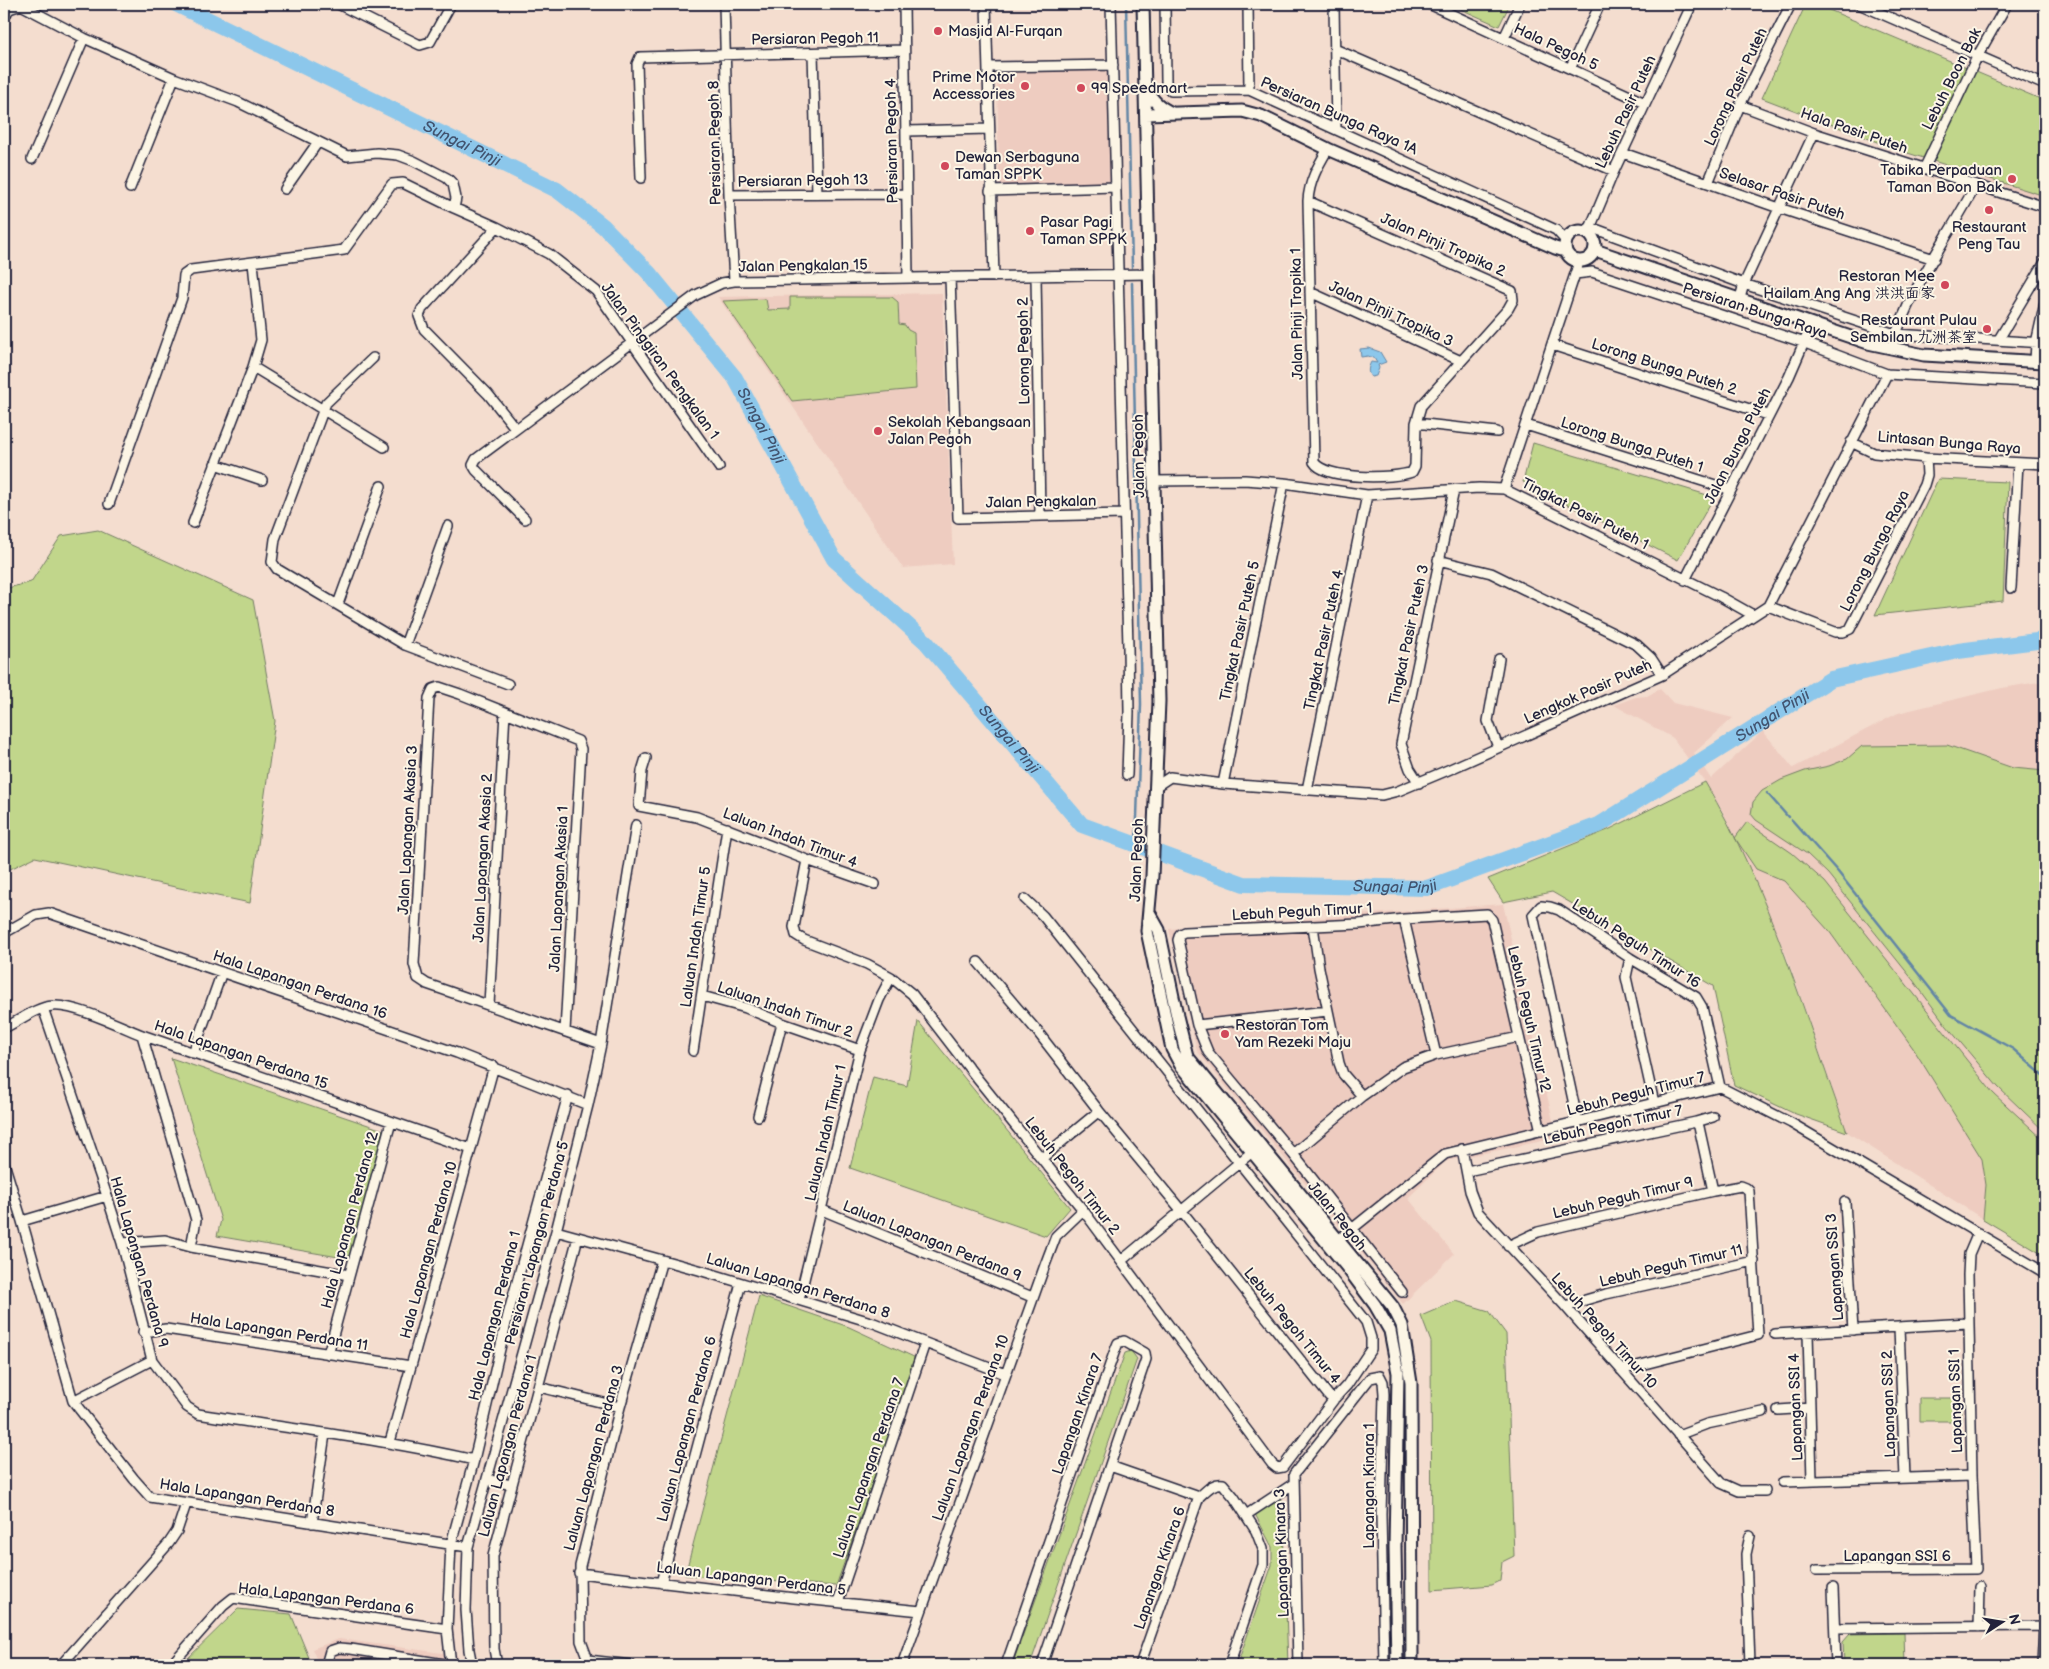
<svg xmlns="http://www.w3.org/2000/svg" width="2049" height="1669" viewBox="0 0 2049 1669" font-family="'Balsamiq Sans','LXGW WenKai TC',sans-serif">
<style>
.built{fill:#eeccc0}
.green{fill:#c1d68b;stroke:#727c63}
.water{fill:#8cc7eb;stroke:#6285a5}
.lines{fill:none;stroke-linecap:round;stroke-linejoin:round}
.stream{stroke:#6285a5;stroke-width:2.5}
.river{stroke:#8cc7eb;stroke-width:16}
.street-casing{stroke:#22223b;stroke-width:12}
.secondary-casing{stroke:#22223b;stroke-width:15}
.street{stroke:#fcf5e5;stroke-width:9}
.secondary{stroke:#fcf5e5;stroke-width:11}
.poi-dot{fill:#d1495b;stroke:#fcf5e5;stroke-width:2}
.labels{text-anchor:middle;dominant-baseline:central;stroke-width:4;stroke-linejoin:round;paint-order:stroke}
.poi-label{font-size:15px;fill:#22223b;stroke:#fcf5e5;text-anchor:start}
.street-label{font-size:15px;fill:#22223b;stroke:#fcf5e5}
.water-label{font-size:16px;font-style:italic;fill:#425470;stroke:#fcf5e5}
</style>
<rect width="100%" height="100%" fill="#f4ddcf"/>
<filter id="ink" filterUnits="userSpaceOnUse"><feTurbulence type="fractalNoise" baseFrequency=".02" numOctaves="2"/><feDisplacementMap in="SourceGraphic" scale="10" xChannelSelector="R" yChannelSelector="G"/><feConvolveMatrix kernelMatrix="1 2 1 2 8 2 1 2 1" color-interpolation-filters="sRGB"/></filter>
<g filter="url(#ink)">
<path class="built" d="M997,70H1107L1110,183L999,187Z
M1987,160L2043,179L2037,198L1981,179Z
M942,293L953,564L903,568L718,297Z
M2045,681V1256L1983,1219L1847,1132L1787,957L1723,812L1705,782L1673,738L1614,705L1636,697L1647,696L1660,689L1673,703L1733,718L1694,753L1711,779L1763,731L1793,768L1898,713L2002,688Z
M1503,904L1557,1138L1446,1161L1408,1198L1454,1254L1403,1304L1197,1051L1169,929Z
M339,1639L457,1655L461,1665H319L312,1649Z"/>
<path class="green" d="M1449,4H1510L1499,26Z
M1806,4H1815L2045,101V196L1898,150L1762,98Z
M790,297H892L898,302L899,324L905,325L908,330L914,333L916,389L792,401L723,301L766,299L768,310L790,309Z
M1533,443L1714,497L1678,560L1523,482Z
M1938,479L2008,482L2003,601L1875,615Z
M98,530L253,600L275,721L250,903L35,857L4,872V589L31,582L61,536Z
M1947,745L2013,768L2045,771V958L2043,963L2045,965V1132L1998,1087L1946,1025L1913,980L1828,874L1807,854L1756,820L1751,814L1753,802L1762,791L1781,780L1805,771L1829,766L1847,759L1862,746Z
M1705,782C1770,891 1804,1014 1847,1132L1793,1113L1734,1085L1713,986L1552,892L1503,902L1488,879L1608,830Z
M1747,822L1792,853L1825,882L1993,1093L2045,1141V1256L1983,1219L1986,1185L1982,1159L1913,1048L1829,931L1784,881L1756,869L1735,838Z
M918,1021L1070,1208L1046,1236L850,1168L873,1077L907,1086Z
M171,1058L383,1130L350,1259L217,1236L221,1220Z
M759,1296L849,1327L916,1358L836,1586L685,1575Z
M1456,1301L1489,1311L1506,1334L1514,1556L1502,1562L1500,1581L1492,1585L1432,1590L1431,1342L1421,1316Z
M1131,1351L1137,1359L1030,1665H1012L1125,1353Z
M1920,1398H1961V1421H1920Z
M1282,1499L1288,1665H1237L1272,1565V1547L1255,1514Z
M238,1609L291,1614L312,1665H181Z
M1903,1633L1904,1665H1844L1843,1642L1850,1634Z"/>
<path class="water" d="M1369,348L1380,352L1386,362L1378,365L1379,368L1376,376L1371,377C1367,372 1368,368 1371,362L1377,363L1374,358L1368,356L1361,357L1360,349Z"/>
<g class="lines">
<path class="stream" d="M1126,4L1132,267
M1132,283L1141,704L1136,845
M1767,793L1788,817
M1792,820L1838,872L1951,1015L2013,1049L2045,1077"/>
<path class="river" id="s1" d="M176,4L557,190L603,226L649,273L735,378L834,559L926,642L1082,825L1244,884L1427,888L1599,825L1831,679L1958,651L2045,640"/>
<g class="street-casing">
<path id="street" d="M338,4L420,45L430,42L451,4
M724,4L729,195L734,281
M904,4L908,278
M986,4L994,277
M1111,4L1128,647L1129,712L1127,775
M1165,4L1166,81L1167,86L1171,91L1249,90L1556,230L1566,241
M1248,4L1249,90
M1334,4L1336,129
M1429,4L1645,103
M1859,4L2045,85
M4,18L9,9L21,5L84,38L174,78L238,102L347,156L377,153L398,155L414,161L447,178L453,184L456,198L454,208
M1504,38L1520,4
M1335,49L1614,171
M813,53L817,193
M989,67L1113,65
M1570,69L1600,4
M1740,105L1814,133L2045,207
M907,131L989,129
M1623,153L1779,208L1934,259
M32,159L84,38
M1924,169L1977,57L2007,4
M641,178L637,64L640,57L904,50
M1708,183L1740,105L1791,4
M130,188L174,78
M285,189L318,142
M990,191L1115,187
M729,195L906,194
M1308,201L1512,291L1513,300L1508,309L1421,406L1416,423L1415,466L1412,472C1394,479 1325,480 1314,462L1308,201C1309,181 1318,166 1328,149
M1590,227L1744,284L1895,334L2045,343
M1588,233L1614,171L1692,4
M1575,274L1592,272L1805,343L1887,374L2045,383
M1036,276L1040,515
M950,277L958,518L1124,514
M1310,292L1461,361
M1740,298L1744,284L1814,133
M1999,339L2045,262
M1552,345L1768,415
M1891,349C1909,290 1947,239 1976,185
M373,358L326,403L275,539L272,562L277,569L405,645L508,684
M2035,361L2036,343L2045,303
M253,367L384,447
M1416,423L1497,432
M1526,425L1731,490
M516,429L488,394L424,329L419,316L422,309L497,227L549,254L596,291L719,467
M1851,442L1874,453L1926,458L2045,464
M215,464L262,480
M1154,481L1245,480L1284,483L1367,495L1479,488L1504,489L1721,597L1753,615
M1504,489L1579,262
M109,504L182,298L184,275L191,270L344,250L392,184L403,183L454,208L497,227
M525,519L476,470L473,465L476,459L696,295L722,283L734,281L1150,274
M193,523L253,367L261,340L253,263
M1438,560L1491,573L1637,645L1651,658L1662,675
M1685,580L1789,377L1812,324
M2011,588L2018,463
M338,604L381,486
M1768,606L1835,632H1843L1850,629L1924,485L1927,475L1926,458
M405,645L448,526
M1498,747L1488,721L1499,659
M646,758L642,771L639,806L697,817L807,860L875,884
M1419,783L1410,769L1401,744L1454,490
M1223,784L1284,483
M1155,787L1170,777L1223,784L1382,795L1398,791L1448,770L1662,675L1768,606L1887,374
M1307,790L1367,495
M807,860L794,927L796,935L804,940L867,964L891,977L912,994L976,1077L1083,1210L1272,1464L1277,1468L1283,1467L1335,1398L1347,1385L1371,1349V1338L1366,1322L1043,916L1025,899
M1404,919L1436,1055
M1313,926L1319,968L1339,1063L1343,1074L1362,1096
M4,933L36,915L49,913L457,1053L588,1105
M1630,958L1626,977L1654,1103
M978,962L1037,1031L1099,1111L1181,1210L1329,1396L1335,1398
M702,996L746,1008L782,1023L860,1050
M489,1005L505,712
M43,1008L107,1196L122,1243L152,1360L187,1407L198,1414C290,1429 383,1439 474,1460
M1197,1025L1328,1011
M4,1028C19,1021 36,1007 53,1006C74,1004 122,1027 142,1035L471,1149
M565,1031L581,749L578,741L460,694L439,687L433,689L429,698L414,964L418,978L427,984C485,1004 543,1024 601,1044
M142,1035L196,1220L191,1247
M693,1051L727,828
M193,1053L222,972
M758,1116L782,1023
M1696,1122L1713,1117
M1578,1123L1533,915L1541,906L1550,907L1559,910L1630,958L1696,997L1702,1007L1720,1087
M1462,1149L1470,1191L1478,1212L1565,1306L1721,1483L1739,1491H1765
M1293,1154L1362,1096L1403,1067L1436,1055L1519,1037
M1042,1158L1099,1111
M4,1163L22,1221L73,1401L134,1479L150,1497L468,1547
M1467,1171L1696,1122L1699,1127L1713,1191
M1845,1202L1853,1330
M822,1210L1032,1297
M22,1221L107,1196
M556,1231L699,1270L874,1323L1005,1374
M1337,1241L1445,1154L1720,1087L1791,1123L2045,1273
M122,1243L165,1240L191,1247L349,1275
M1508,1246L1538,1232L1713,1191L1741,1186L1746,1188L1749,1191L1758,1335L1621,1370
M1121,1261L1252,1152
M1402,1292L1293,1154L1208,1052L1197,1025L1178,940L1180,934L1184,932L1359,924L1404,919L1487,914L1492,920L1541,1131
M799,1300L860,1050L879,1000L891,977
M1565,1306L1606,1294L1754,1261
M1899,1328L1905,1478
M143,1332L166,1329L411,1366
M1808,1333L1812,1481
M1775,1334L1968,1323
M328,1354L391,1122
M539,1387L620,1407
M73,1401L152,1360
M1778,1410L1810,1408
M1678,1435L1707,1424L1763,1412
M390,1442L494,1066
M1110,1466L1199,1497
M487,1479L511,1485
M1783,1482L1972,1476
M1246,1515L1293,1484
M312,1523L325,1434
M1817,1570L1976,1569L1972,1476L1968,1275L1969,1254L1978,1233
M579,1573L794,1598L921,1611
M661,1583L741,1283
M1833,1588L1836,1665
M838,1602L925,1343
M1979,1627L1980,1587
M1835,1628L2045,1626
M588,1660L631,1665
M61,1665L169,1543L177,1531L186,1504
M171,1665L223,1606L233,1598L447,1629
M326,1665L330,1651L339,1648L351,1649L450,1665
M451,1665L447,1629L451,1544L474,1460L508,1315L568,1095
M472,1665L469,1650L466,1610L468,1547L556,1231L588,1105L601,1044L636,825
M497,1665L494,1649L493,1556L578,1237
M590,1665L581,1641L580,1566L620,1407L662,1260
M902,1665L1045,1265L1056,1236L1083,1210
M1006,1665L1114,1353L1118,1343L1124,1341L1145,1353L1146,1359L1042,1665
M1140,1665L1199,1497C1206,1491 1213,1482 1223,1484L1234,1497L1256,1531L1263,1549V1565L1229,1665
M1298,1665L1294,1474L1370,1378L1380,1376L1383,1382L1384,1394L1381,1514L1384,1665
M1750,1665L1746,1554L1750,1536
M2042,1665L2044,1626"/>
</g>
<g class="secondary-casing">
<path id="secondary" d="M1143,4L1159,701L1152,876L1147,931L1172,1049L1180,1064L1346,1266L1375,1305L1390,1331L1398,1373L1395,1547L1397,1665
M1146,89C1153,101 1159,107 1172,113
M1146,114L1242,111L1261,116L1328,149L1555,248L1565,251
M1565 246a15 15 0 1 1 30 0a15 15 0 1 1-30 0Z
M1595,250L1868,343L1924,355L2045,362
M1150,914L1159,930L1177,1016L1187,1056L1393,1307L1402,1325L1411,1383L1412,1665"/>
</g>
<use href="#street" class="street"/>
<use href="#secondary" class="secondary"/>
</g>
</g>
<g class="poi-dot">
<circle cx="938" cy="31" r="5"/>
<circle cx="1025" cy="86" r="5"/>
<circle cx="1081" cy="88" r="5"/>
<circle cx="945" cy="166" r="5"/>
<circle cx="2012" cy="179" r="5"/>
<circle cx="1989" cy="210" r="5"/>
<circle cx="1030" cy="231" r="5"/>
<circle cx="1945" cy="285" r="5"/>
<circle cx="1987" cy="329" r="5"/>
<circle cx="878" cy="431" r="5"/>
<circle cx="1225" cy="1034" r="5"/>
</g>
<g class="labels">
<g class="poi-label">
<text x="948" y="31">Masjid Al-Furqan</text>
<text x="1015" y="77" text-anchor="end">Prime Motor<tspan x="1015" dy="17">Accessories</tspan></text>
<text x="1091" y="88">99 Speedmart</text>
<text x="955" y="157">Dewan Serbaguna<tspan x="955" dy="17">Taman SPPK</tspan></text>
<text x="2002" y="170" text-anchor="end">Tabika Perpaduan<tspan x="2002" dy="17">Taman Boon Bak</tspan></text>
<text x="1040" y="222">Pasar Pagi<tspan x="1040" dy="17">Taman SPPK</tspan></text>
<text x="1989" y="227" text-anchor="middle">Restaurant<tspan x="1989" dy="17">Peng Tau</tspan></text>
<text x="1935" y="276" text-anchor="end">Restoran Mee<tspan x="1935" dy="17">Hailam Ang Ang 洪洪面家</tspan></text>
<text x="1977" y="320" text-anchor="end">Restaurant Pulau<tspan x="1977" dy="17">Sembilan 九洲茶室</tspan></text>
<text x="888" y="422">Sekolah Kebangsaan<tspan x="888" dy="17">Jalan Pegoh</tspan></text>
<text x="1235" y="1025">Restoran Tom<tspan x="1235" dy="17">Yam Rezeki Maju</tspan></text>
</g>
<g class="street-label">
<text transform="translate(815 39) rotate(-1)">Persiaran Pegoh 11</text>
<text transform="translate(1556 47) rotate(25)">Hala Pegoh 5</text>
<text transform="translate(1952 79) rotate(-63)">Lebuh Boon Bak</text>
<text transform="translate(1736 87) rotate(-65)">Lorong Pasir Puteh</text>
<text transform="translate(1626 112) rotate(-65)">Lebuh Pasir Puteh</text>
<text transform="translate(1339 116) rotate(24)">Persiaran Bunga Raya 1A</text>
<text transform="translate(1854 131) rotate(19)">Hala Pasir Puteh</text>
<text transform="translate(892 141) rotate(-91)">Persiaran Pegoh 4</text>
<text transform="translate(715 143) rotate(-91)">Persiaran Pegoh 8</text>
<text transform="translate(803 181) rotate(-1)">Persiaran Pegoh 13</text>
<text transform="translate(1782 194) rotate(19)">Selasar Pasir Puteh</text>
<text transform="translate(1443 245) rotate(24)">Jalan Pinji Tropika 2</text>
<text transform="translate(803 266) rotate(-1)">Jalan Pengkalan 15</text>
<text transform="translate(1755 311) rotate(18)">Persiaran Bunga Raya</text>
<text transform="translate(1297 314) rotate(-91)">Jalan Pinji Tropika 1</text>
<text transform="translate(1391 314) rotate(25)">Jalan Pinji Tropika 3</text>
<text transform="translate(1024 351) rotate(-91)">Lorong Pegoh 2</text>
<text transform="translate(660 361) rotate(54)">Jalan Pinggiran Pengkalan 1</text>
<text transform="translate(1664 367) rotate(18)">Lorong Bunga Puteh 2</text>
<text transform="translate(1949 443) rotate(5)">Lintasan Bunga Raya</text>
<text transform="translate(1632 445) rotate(18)">Lorong Bunga Puteh 1</text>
<text transform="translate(1738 446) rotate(-63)">Jalan Bunga Puteh</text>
<text transform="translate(1139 456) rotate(-91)">Jalan Pegoh</text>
<text transform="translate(1041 502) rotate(-1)">Jalan Pengkalan</text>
<text transform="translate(1585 514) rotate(27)">Tingkat Pasir Puteh 1</text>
<text transform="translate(1875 551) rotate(-63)">Lorong Bunga Raya</text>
<text transform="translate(1240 631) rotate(-78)">Tingkat Pasir Puteh 5</text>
<text transform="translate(1409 635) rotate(-78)">Tingkat Pasir Puteh 3</text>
<text transform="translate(1324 640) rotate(-78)">Tingkat Pasir Puteh 4</text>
<text transform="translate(1588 692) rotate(-24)">Lengkok Pasir Puteh</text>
<text transform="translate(408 830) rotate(-87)">Jalan Lapangan Akasia 3</text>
<text transform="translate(790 838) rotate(21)">Laluan Indah Timur 4</text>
<text transform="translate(483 858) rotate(-87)">Jalan Lapangan Akasia 2</text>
<text transform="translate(1137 860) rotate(-88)">Jalan Pegoh</text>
<text transform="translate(559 889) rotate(-87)">Jalan Lapangan Akasia 1</text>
<text transform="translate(1302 912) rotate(-3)">Lebuh Peguh Timur 1</text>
<text transform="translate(696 937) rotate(-82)">Laluan Indah Timur 5</text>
<text transform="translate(1636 944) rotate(33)">Lebuh Peguh Timur 16</text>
<text transform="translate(300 985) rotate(19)">Hala Lapangan Perdana 16</text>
<text transform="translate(785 1010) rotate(19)">Laluan Indah Timur 2</text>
<text transform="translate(1529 1019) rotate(77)">Lebuh Peguh Timur 12</text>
<text transform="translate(241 1055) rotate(19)">Hala Lapangan Perdana 15</text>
<text transform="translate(1636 1094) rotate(-14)">Lebuh Peguh Timur 7</text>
<text transform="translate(1613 1125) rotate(-12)">Lebuh Pegoh Timur 7</text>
<text transform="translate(826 1133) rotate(-77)">Laluan Indah Timur 1</text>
<text transform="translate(1072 1176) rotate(52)">Lebuh Pegoh Timur 2</text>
<text transform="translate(1623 1198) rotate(-13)">Lebuh Peguh Timur 9</text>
<text transform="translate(1337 1216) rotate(51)">Jalan Pegoh</text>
<text transform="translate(350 1220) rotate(-75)">Hala Lapangan Perdana 12</text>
<text transform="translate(932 1241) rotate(22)">Laluan Lapangan Perdana 9</text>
<text transform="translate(537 1243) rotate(-75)">Persiaran Lapangan Perdana 5</text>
<text transform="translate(429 1250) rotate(-75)">Hala Lapangan Perdana 10</text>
<text transform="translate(139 1262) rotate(74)">Hala Lapangan Perdana 9</text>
<text transform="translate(1671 1266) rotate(-13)">Lebuh Peguh Timur 11</text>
<text transform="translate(1835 1267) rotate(-94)">Lapangan SSI 3</text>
<text transform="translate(798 1286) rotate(17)">Laluan Lapangan Perdana 8</text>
<text transform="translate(495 1316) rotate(-76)">Hala Lapangan Perdana 1</text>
<text transform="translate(1292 1326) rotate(51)">Lebuh Pegoh Timur 4</text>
<text transform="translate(1604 1331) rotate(48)">Lebuh Pegoh Timur 10</text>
<text transform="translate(279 1332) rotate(9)">Hala Lapangan Perdana 11</text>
<text transform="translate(1956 1401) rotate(-92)">Lapangan SSI 1</text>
<text transform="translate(1889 1404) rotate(-92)">Lapangan SSI 2</text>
<text transform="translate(1796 1407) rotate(-92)">Lapangan SSI 4</text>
<text transform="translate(1078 1414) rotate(-71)">Lapangan Kinara 7</text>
<text transform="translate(971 1428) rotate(-70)">Laluan Lapangan Perdana 10</text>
<text transform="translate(687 1429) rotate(-75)">Laluan Lapangan Perdana 6</text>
<text transform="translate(508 1446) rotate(-75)">Laluan Lapangan Perdana 1</text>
<text transform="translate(594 1458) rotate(-75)">Laluan Lapangan Perdana 3</text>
<text transform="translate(869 1468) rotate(-71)">Laluan Lapangan Perdana 7</text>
<text transform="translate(1369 1486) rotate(-90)">Lapangan Kinara 1</text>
<text transform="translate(247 1498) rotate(9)">Hala Lapangan Perdana 8</text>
<text transform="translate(1282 1553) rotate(-92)">Lapangan Kinara 3</text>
<text x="1897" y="1556">Lapangan SSI 6</text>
<text transform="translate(1160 1568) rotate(-71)">Lapangan Kinara 6</text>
<text transform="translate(751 1579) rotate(7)">Laluan Lapangan Perdana 5</text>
<text transform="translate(326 1599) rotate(7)">Hala Lapangan Perdana 6</text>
</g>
<g class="water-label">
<text stroke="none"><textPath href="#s1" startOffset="318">Sungai Pinji</textPath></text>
<text stroke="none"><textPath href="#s1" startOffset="738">Sungai Pinji</textPath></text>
<text stroke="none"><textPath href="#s1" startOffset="1998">Sungai Pinji</textPath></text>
<text stroke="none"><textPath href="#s1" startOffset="1142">Sungai Pinji</textPath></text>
<text stroke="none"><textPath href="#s1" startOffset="1578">Sungai Pinji</textPath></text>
</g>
</g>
<rect width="2049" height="1669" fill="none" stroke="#fcf5e5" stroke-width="20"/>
<rect x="10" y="10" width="2029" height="1649" fill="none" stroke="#22223b" stroke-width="2" filter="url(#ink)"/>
<g transform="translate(2002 1622) rotate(78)" stroke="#fcf5e5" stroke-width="4" paint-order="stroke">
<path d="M0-4L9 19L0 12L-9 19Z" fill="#22223b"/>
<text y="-8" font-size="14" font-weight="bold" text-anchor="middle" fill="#22223b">N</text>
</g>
</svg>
